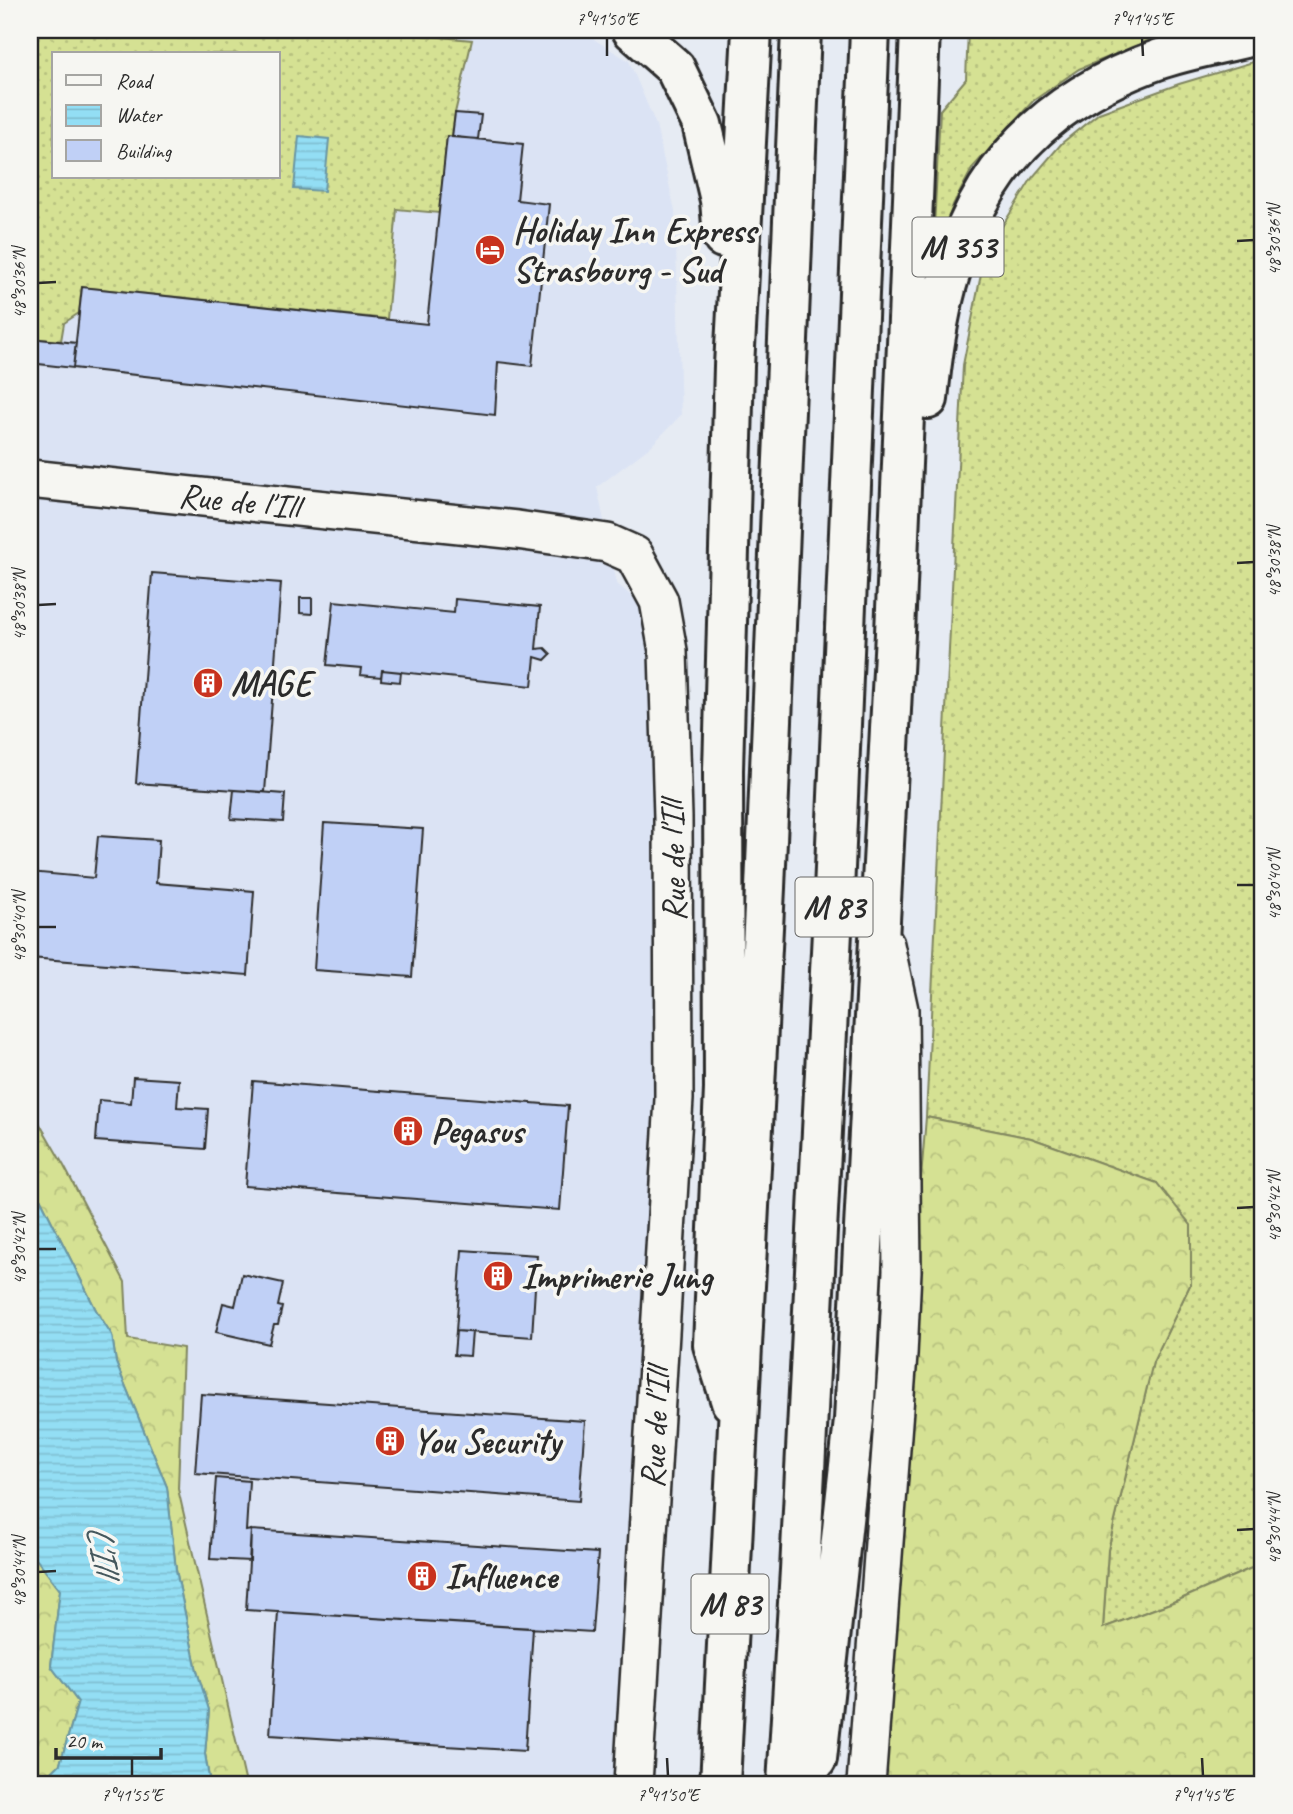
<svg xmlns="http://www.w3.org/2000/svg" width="1293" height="1814" viewBox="0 0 1293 1814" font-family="Caveat,sans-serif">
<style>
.built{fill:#dbe3f4;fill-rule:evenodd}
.grass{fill:url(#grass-dots);stroke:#80865f;stroke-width:2;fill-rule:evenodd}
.forest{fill:url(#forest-crowns);stroke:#80865f;stroke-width:2}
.water{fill:url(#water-rules);stroke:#6996a4;stroke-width:2}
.building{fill:#c0d0f6;stroke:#2b2b2b;stroke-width:2}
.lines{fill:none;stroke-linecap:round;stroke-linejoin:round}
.minor-casing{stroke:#2b2b2b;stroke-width:42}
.trunk-casing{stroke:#2b2b2b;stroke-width:44}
.minor{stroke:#f6f6f2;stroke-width:37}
.trunk{stroke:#f6f6f2;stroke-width:38}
.ticks{fill:none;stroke:#2b2b2b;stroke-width:2.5}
.labels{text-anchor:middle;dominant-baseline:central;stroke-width:7;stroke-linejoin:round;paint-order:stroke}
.shield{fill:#f6f6f2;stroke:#686867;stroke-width:2}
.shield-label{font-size:33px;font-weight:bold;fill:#2b2b2b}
.poi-label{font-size:35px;font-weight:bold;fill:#2b2b2b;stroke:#f6f6f2;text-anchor:start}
.street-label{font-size:35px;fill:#2b2b2b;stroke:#f6f6f2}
.water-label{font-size:37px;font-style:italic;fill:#45585d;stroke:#f6f6f2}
.neatline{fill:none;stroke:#2b2b2b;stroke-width:2.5}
.ticks-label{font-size:18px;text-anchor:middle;fill:#2b2b2b}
</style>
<defs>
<pattern id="grass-dots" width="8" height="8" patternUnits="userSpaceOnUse" patternTransform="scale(1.75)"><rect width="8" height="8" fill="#d5e193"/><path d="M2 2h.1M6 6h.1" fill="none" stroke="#b7c17f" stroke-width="1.8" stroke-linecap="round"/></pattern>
<pattern id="forest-crowns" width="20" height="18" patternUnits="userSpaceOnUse" patternTransform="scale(1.75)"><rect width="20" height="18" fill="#d5e193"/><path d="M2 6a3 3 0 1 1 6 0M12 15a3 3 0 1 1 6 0" fill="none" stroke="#b7c17f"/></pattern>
<pattern id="water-rules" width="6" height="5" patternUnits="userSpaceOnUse" patternTransform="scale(1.75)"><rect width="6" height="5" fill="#93def4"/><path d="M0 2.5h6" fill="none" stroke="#7fbfd1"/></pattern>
</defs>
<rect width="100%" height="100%" fill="#e6ebf3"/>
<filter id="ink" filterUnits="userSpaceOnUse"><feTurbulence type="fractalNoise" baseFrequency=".0143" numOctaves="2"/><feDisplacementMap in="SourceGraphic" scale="14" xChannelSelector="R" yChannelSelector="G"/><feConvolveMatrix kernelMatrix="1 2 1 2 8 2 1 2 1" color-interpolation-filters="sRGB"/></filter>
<g filter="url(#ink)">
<path class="built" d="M30,30H579L629,61L656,125L675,211L681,415L650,447L597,487L617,584L646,608L654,645L671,1070L621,1784H246L178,1489L183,1349L127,1339L125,1282L64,1166L30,1107ZM54,54H278V177H54Z"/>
<path class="grass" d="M30,30H365L472,40L455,113L452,137H447L439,213L397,209L387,319L82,287L79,313L64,323L61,341L30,338ZM54,54H278V177H54Z
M968,30H1200L1129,49L1079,69L1033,101L973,167L953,205L932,267L940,110L966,79Z
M1263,59V1563L1181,1599L1103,1628L1108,1550L1153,1362L1191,1283L1157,1183L1031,1138L926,1117L963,365L985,254L1032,178L1062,143L1099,113L1179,84Z"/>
<path class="forest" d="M30,1107L64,1166L125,1282L128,1339L183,1348L178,1489L246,1784H210L205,1754L209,1710L197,1671L176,1570L167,1487L116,1363L112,1335L96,1310L30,1178Z
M926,1117L1031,1138L1157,1183L1191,1225V1283L1153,1362L1108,1550L1103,1628L1181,1599L1263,1563V1784H872Z
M30,1551L60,1590L51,1666L78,1702L60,1764L40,1784H30Z"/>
<path class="water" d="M299,136L329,139L324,191L294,189Z
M30,1178L96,1310L112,1335L116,1363L167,1487L176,1570L197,1671L209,1710L205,1754L210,1784H40L60,1764L78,1702L51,1666L60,1590L30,1551Z"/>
<path class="building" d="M455,113L481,115L478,139L452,137Z
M447,136L523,144L517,200L549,204L532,366L498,362L495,415L73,368L82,287L427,324Z
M30,338L76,343L73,368L30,363Z
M152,573L281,583L265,792L136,783Z
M300,598H312V614L300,613Z
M455,599L540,607L536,649L545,648L551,654L545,660L535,657L532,686L382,670L381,677L360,675L361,668L327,665L334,601L454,613Z
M382,670L401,672L400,682L381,680Z
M234,790L285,794L283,822L231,819Z
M324,823L423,829L412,977L314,970Z
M98,836L159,840L156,883L254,891L248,975L30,958V872L94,878Z
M133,1077L179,1080L177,1107L208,1109L205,1149L96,1141L99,1100L131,1103Z
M253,1081L568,1106L560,1210L245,1186Z
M462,1250L537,1255L532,1337L456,1331Z
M242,1274L283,1283L278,1306L282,1307L278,1325H274L269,1344L216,1332L223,1303L235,1306Z
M456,1331L472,1332L470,1356L454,1355Z
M201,1394L585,1421L579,1501L195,1473Z
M216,1478L249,1481L246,1531L251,1530L250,1561L210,1559Z
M251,1530L598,1553L592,1632L246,1610Z
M278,1612L533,1628L525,1751L270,1735Z"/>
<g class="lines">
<g class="minor-casing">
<path id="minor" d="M30,479L517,530L607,543L634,555L659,601L668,651L673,817L674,1099L633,1784
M866,1784L898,1355L902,1271L899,1010L885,945"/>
</g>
<g class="trunk-casing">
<path id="trunk" d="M632,30L675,68L702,124L720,200L723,238
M928,399C943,233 993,117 1160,59C1193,48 1229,42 1263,34
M731,1402L713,1345L724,1089L723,770L734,366L752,30
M720,1784L765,888L801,30
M787,1784L800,1570L834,892L870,30
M798,1784L817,1759L854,1420L895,633L920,30"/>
</g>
<use href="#minor" class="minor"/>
<use href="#trunk" class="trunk"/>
</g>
</g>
<path class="ticks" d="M607,38V56M1142,38L1143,56M1237,241L1254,240M38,283L56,282M1237,563L1254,562M38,605L56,604M1237,885H1254M38,927H56M1237,1208L1254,1207M38,1249H56M1237,1530L1254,1529M38,1572L56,1571M132,1758V1776M667,1758L668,1776M1202,1758L1203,1776"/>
<defs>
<g id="hotel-disc" transform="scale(1.575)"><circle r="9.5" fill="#c8321e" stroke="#f6f6f2"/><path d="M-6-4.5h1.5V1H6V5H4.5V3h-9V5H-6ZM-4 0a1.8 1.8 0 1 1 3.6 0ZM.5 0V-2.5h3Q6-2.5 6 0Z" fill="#fff"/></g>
<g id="building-disc" transform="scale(1.575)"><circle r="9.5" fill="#c8321e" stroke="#f6f6f2"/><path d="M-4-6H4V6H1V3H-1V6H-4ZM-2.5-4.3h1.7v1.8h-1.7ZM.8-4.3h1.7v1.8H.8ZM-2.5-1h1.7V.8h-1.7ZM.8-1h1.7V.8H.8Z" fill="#fff"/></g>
</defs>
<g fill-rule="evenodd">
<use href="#hotel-disc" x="490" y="250"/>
<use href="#building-disc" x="208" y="683"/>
<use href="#building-disc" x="408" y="1131"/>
<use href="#building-disc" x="498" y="1276"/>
<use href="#building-disc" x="390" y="1441"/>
<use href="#building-disc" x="422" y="1576"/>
</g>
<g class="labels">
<g class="shield">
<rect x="912.5" y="217.5" width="91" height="59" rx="5"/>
<rect x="795.5" y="877.5" width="77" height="59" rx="5"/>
<rect x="691.5" y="1574.5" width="77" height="59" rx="5"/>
</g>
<g class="shield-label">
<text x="958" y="247">M 353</text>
<text x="834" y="907">M 83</text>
<text x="730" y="1604">M 83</text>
</g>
<g class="poi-label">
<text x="513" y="230">Holiday Inn Express<tspan x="513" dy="40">Strasbourg - Sud</tspan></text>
<text x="231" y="683">MAGE</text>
<text x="431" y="1131">Pegasus</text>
<text x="521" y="1276">Imprimerie Jung</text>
<text x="413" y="1441">You Security</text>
<text x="445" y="1576">Influence</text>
</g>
<g class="street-label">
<text transform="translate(239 501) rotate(6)">Rue de l'Ill</text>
<text transform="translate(673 861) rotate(-91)">Rue de l'Ill</text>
<text transform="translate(655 1428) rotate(-87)">Rue de l'Ill</text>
</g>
<g class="water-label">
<text transform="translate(103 1548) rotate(80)">L'Ill</text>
</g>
</g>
<rect width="1293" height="1814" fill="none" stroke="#f6f6f2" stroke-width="77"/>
<rect x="52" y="52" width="228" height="126" fill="#f6f6f2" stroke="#a5a5a2" stroke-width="2"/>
<rect x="66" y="75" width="35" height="10" fill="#f6f6f2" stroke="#a5a5a2" stroke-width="2"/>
<text x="116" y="88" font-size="21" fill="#2b2b2b">Road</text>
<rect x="66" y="105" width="35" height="21" fill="url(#water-rules)" stroke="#a5a5a2" stroke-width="2"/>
<text x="116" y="122" font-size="21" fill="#2b2b2b">Water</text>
<rect x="66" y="140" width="35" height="21" fill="#c0d0f6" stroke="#a5a5a2" stroke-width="2"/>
<text x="116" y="158" font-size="21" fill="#2b2b2b">Building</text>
<path d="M56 1748v10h105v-10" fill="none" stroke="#2b2b2b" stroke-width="3.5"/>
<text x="66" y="1748" font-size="21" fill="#2b2b2b" stroke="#f6f6f2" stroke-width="5" paint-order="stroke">20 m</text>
<rect x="38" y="38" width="1216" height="1738" class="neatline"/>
<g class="ticks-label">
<text x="607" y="25">7°41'50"E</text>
<text x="1142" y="25">7°41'45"E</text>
<text transform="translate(1274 240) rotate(-90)" y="6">48°30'36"N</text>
<text transform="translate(19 283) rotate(-90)" y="6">48°30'36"N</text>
<text transform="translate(1274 562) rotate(-90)" y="6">48°30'38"N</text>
<text transform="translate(19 605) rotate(-90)" y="6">48°30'38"N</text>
<text transform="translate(1274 885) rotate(-90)" y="6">48°30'40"N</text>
<text transform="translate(19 927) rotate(-90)" y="6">48°30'40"N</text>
<text transform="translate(1274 1207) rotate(-90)" y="6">48°30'42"N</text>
<text transform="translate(19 1249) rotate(-90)" y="6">48°30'42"N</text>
<text transform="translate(1274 1529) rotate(-90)" y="6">48°30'44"N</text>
<text transform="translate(19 1572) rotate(-90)" y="6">48°30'44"N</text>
<text x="132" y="1801">7°41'55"E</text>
<text x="668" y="1801">7°41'50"E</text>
<text x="1203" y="1801">7°41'45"E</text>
</g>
</svg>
